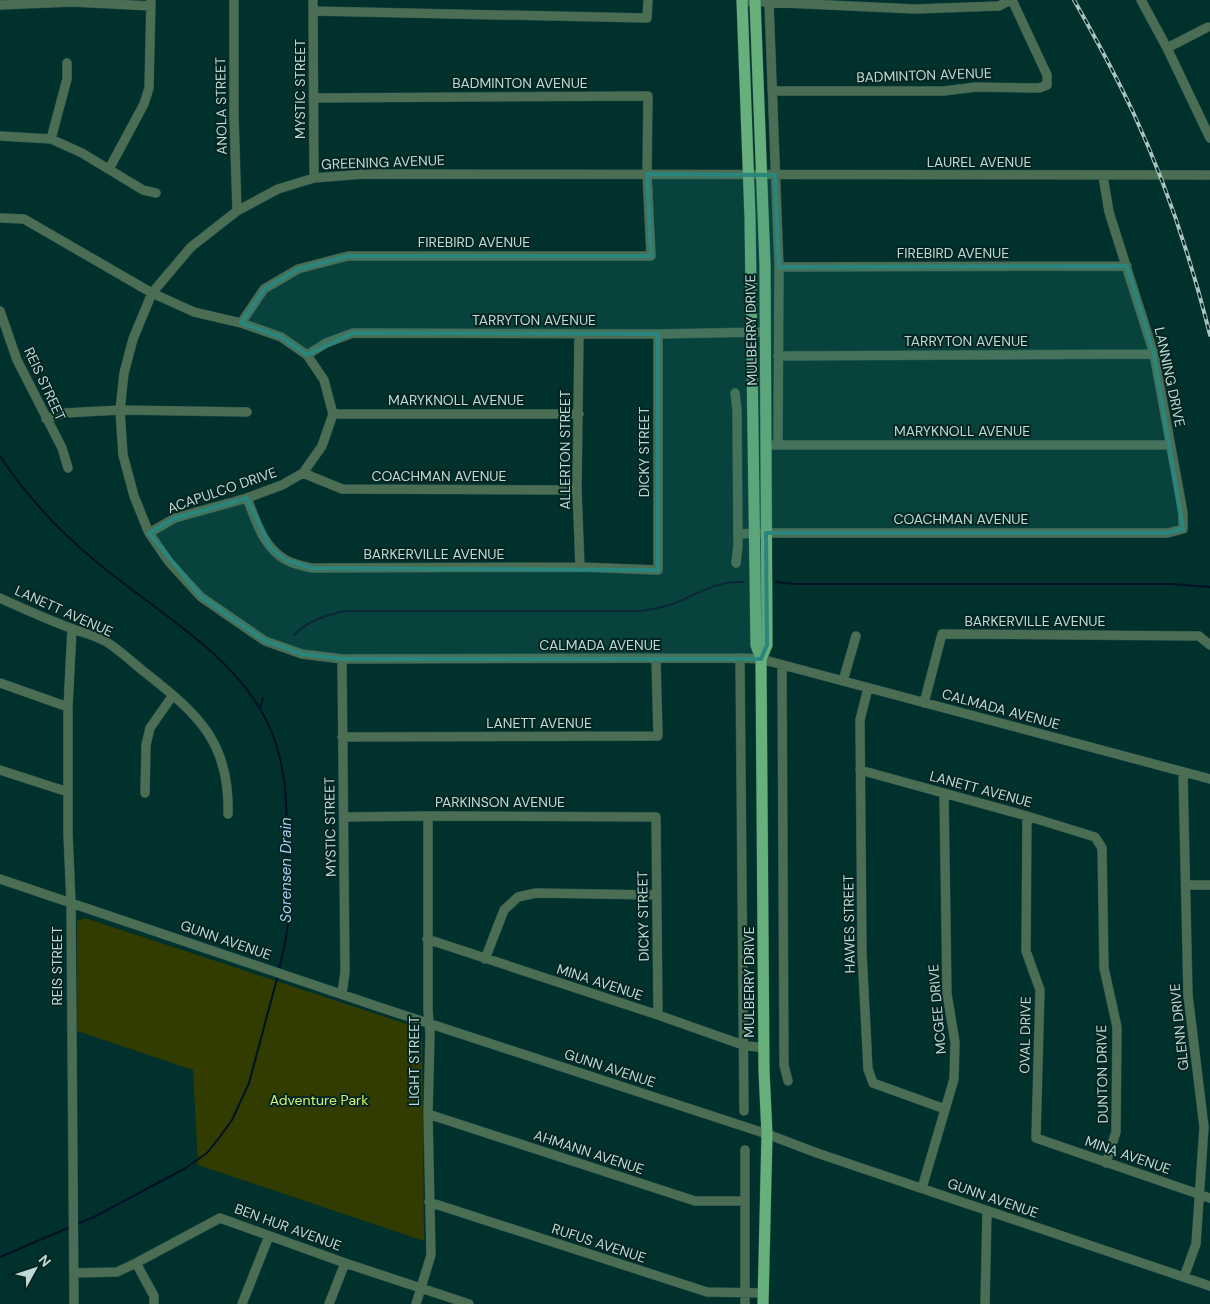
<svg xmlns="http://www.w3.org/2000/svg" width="1210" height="1304" viewBox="0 0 1210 1304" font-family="'DM Sans',sans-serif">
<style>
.green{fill:#323b00}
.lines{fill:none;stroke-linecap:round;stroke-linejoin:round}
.stream{stroke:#001126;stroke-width:2}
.minor-casing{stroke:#244f4a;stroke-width:10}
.major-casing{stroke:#244f4a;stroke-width:12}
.minor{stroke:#4b6d53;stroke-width:9}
.major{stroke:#68b07b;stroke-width:11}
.rail-casing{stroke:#aac3bf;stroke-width:4}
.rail{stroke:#042622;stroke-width:2;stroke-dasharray:5.5;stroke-linecap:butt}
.marked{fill:#2a857d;fill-opacity:0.2;stroke:#2a857d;stroke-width:4;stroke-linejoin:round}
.labels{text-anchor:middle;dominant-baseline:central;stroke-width:4;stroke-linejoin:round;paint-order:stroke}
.street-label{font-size:14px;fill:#c2d8d4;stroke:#042622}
.park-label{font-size:14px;fill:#d8f171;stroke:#042622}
.water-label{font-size:15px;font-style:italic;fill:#aaccf0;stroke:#042622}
</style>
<rect width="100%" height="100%" fill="#01312c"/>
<path class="green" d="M85,918L407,1024L414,1028L422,1039L424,1241L198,1165L193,1070L77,1031V921Z"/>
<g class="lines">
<path class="stream" d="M0,456C27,497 61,533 99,564C160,615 242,657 273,735C286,770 287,805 287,843C287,869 290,896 288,922C287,938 282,955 279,970
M776,582L795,584H1172L1210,587
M294,635C310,619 323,617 344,611H641C654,609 667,607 680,601C703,591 717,581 744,582
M260,708L263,698
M77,1224L94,1217L184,1169L207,1153L219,1138L232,1120L249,1083L278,975
M0,1257L70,1227"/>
<g class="minor-casing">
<path id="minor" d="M234,0V117L237,211
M313,0L314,178
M1141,0L1167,48L1210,138
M742,1L915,9L999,6L1010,0
M769,3L779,267L778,445
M0,5L72,2L151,6
M313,11L647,18L648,0
M1167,48L1208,27
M772,91H944L976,87L1039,88L1047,85V75L1012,0
M0,136L51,139L82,153L143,190L156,193
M51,139L67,79V63
M109,169L144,104L149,88L151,0
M1210,175L364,174L314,178L278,189L237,211L191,247L152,293L133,339L124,373L120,410L123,455L134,496L149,533L169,562L201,597L265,641L302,654L342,659L740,658L761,659L1210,779
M0,218L24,219L152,293L194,312L241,323L281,337L307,355L324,380L333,414L322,446L303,473L282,485L247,498L175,518L149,533
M779,267L1127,266
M0,311L17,360L62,448L68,468
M241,323L264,289L298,269L348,256H651L647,174L648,96L314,98
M579,334L577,490L580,567
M307,355L326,343L353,333L658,334L766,332
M778,356L1154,354
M735,393L737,410L738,545L736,563
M333,414H579
M46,419L64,413L120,410L247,412
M773,445H1170
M303,473L342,489L577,490
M247,498C256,521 263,547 286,560C293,564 303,566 312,568L580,567L658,570V334
M738,534L766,533H1168L1183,529V513L1154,354L1109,212L1103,176
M0,598C24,609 49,620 73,629C84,633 96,636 105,641C120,650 134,664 147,674C199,715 230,743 228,814
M72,629L68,707V834L71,903L74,1304
M740,658L744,1111
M782,665L784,1065L788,1081
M843,681L856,636
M0,683L68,707
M868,688L860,720L862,952L868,1069L873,1083L945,1109
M924,703L942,634L1199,636L1210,645
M342,737L658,736L656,659
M0,770L68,792
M860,770L1027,816L1095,837L1102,848L1104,968L1117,1027L1116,1132L1106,1163
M1183,773L1188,995L1204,1127L1196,1244L1184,1277
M145,793L146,745L150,728L173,695
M1027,816L1026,951L1040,990L1036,1138L1210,1198
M344,817L428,816L656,817L658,1015
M0,879L382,1008L767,1134L817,1153L1210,1286
M1186,885H1210
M427,939L658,1015L743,1045L764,1048
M485,959L504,910L518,897L536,893L657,895
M342,994L345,972L342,659
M428,1114L695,1201H744
M745,1150V1304
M922,1188L954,1079L955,1042L947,994L944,793
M429,1202L707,1292L763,1293
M136,1263L154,1296V1304
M74,1273L117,1272L136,1263L220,1218L345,1263L469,1304
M242,1304L269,1236
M329,1304L345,1263
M416,1304L431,1255L428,1114L430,1034L428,1010V816
M985,1304L987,1211"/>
</g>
<g class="major-casing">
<path id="major" d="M742,0L750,217L756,645L761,659L764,1071L767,1134L763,1304
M755,0L765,265L767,645L761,659"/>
</g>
<use href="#minor" class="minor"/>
<use href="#major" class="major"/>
<g class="rail-casing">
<path id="rail" d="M1074,0C1095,37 1115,74 1133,112C1166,183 1191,259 1210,335"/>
</g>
<use href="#rail" class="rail"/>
</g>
<path class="marked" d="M647,174L775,175L779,267L1127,266L1154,354L1183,529L1168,533H766L767,645L761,659H342L302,654L265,641L201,597L149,533L175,518L247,498L270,547L286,560L312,568L658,570V334L353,333L307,355L281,337L241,323L264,289L298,269L348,256H651Z"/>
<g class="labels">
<g class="street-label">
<text transform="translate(924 75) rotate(-2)">BADMINTON AVENUE</text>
<text x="520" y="83">BADMINTON AVENUE</text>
<text transform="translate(300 89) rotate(-90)">MYSTIC STREET</text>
<text transform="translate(221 106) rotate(-91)">ANOLA STREET</text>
<text transform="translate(383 162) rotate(-2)">GREENING AVENUE</text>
<text x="979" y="162">LAUREL AVENUE</text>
<text x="474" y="242">FIREBIRD AVENUE</text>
<text x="953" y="253">FIREBIRD AVENUE</text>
<text x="534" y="320">TARRYTON AVENUE</text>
<text transform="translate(751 330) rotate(-91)">MULBERRY DRIVE</text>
<text x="966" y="341">TARRYTON AVENUE</text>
<text transform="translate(1170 377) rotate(78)">LANNING DRIVE</text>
<text transform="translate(45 384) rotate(65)">REIS STREET</text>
<text x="456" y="400">MARYKNOLL AVENUE</text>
<text x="962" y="431">MARYKNOLL AVENUE</text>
<text transform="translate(565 450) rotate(-90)">ALLERTON STREET</text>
<text transform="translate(644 452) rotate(-90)">DICKY STREET</text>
<text x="439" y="476">COACHMAN AVENUE</text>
<text transform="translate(222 490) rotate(-19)">ACAPULCO DRIVE</text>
<text x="961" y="519">COACHMAN AVENUE</text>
<text x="434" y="554">BARKERVILLE AVENUE</text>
<text transform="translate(64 611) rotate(24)">LANETT AVENUE</text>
<text x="1035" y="621">BARKERVILLE AVENUE</text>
<text x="600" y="645">CALMADA AVENUE</text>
<text transform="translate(1001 709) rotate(15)">CALMADA AVENUE</text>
<text x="539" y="723">LANETT AVENUE</text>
<text transform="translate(981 789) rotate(15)">LANETT AVENUE</text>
<text x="500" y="802">PARKINSON AVENUE</text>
<text transform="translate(330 827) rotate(-91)">MYSTIC STREET</text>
<text transform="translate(643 916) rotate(-91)">DICKY STREET</text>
<text transform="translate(849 924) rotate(-91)">HAWES STREET</text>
<text transform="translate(226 940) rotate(19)">GUNN AVENUE</text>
<text transform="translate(57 966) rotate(-90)">REIS STREET</text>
<text transform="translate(600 982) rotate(18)">MINA AVENUE</text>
<text transform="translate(749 982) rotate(-90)">MULBERRY DRIVE</text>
<text transform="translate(937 1009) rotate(-95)">MCGEE DRIVE</text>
<text transform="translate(1179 1027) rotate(-96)">GLENN DRIVE</text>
<text transform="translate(1025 1035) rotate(-89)">OVAL DRIVE</text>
<text transform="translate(414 1061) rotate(-90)">LIGHT STREET</text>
<text transform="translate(610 1068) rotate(18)">GUNN AVENUE</text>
<text transform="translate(1102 1074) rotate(-91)">DUNTON DRIVE</text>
<text transform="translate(589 1152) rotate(18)">AHMANN AVENUE</text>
<text transform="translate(1128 1155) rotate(19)">MINA AVENUE</text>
<text transform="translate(993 1198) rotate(19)">GUNN AVENUE</text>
<text transform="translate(288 1227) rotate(20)">BEN HUR AVENUE</text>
<text transform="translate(599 1243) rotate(18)">RUFUS AVENUE</text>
</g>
<g class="park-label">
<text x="319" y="1100">Adventure Park</text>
</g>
<g class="water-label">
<text transform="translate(286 870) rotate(-90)">Sorensen Drain</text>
</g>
</g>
<g transform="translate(35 1269) rotate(50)" stroke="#042622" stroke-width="4" paint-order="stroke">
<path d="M0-4L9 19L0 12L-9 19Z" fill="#c2d8d4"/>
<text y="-8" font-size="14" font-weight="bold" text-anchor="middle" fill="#c2d8d4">N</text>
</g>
</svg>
